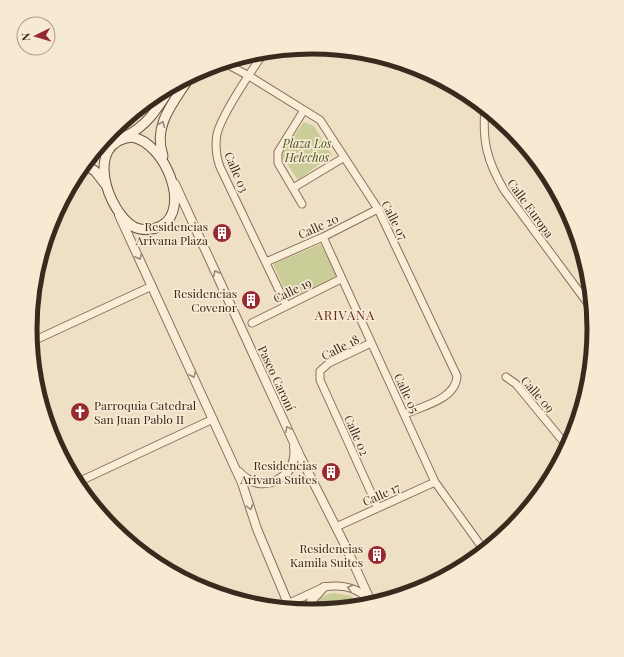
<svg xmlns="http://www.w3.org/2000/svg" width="624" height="657" viewBox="0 0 624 657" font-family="'Playfair Display',serif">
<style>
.green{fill:#cacd97}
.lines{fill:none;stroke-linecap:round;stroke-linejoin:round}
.minor-casing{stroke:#89705a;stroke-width:9}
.tertiary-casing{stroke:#89705a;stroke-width:10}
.secondary-casing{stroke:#6b513d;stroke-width:11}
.minor{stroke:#f9edd7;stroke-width:7}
.tertiary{stroke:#f9edd7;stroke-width:8}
.secondary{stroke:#f9edd7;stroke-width:9}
.oneway{stroke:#998c7a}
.labels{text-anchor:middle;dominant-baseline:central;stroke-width:3.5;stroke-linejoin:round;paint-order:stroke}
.park-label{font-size:12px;font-style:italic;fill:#4c5624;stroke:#f6ead3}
.street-label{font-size:12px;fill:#392a1e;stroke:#f6ead3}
.poi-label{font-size:12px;fill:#392a1e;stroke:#f6ead3;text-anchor:end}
.neighbourhood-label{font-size:13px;letter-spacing:1px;fill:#66281d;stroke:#f6ead3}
.rim{fill:none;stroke:#392a1e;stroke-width:5}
</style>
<rect width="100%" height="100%" fill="#efdfc4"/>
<path class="green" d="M304,122L314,126L332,155L298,180L283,158L284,150Z
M321,244L337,277L289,299L273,264Z
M335,593L351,596L360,606L312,610C315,599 324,594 335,593Z"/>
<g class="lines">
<g class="minor-casing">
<path id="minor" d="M265,51C252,70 222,113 217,134C215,146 216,156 220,167L286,305
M223,62L249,76L320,120L378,209L457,376C456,399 423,406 405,414
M485,107C482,141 487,161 504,190L592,309
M293,188L343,158
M302,204L278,163V152L304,110
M323,237L435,482L484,550
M266,262L323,237L378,209
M252,323L341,279
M31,342L152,286
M371,343L329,363L320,371V380L378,508
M506,377L516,384L567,446
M76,483L213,419
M336,527L435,482
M281,607L324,587C342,584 357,587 369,600"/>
</g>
<g class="tertiary-casing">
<path id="tertiary" d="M175,184L300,456L346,547L372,604
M119,215L242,483L257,529L290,608
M239,472C260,496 299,479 294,447
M308,610L311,601L324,587"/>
</g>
<g class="secondary-casing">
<path id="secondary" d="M124,137C148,126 159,106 172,85
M132,137C165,143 192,209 161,226C153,230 142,231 134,227C108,212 83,142 132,137Z
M97,148L113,142
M163,156C152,124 175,101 191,75
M84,164L95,171L105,184"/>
</g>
<use href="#minor" class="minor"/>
<use href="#tertiary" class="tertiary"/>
<use href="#secondary" class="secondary"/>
</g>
<defs><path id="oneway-chevron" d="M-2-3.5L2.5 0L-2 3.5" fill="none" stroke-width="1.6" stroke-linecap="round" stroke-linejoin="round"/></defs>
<g class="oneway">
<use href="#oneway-chevron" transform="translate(162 124) rotate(-67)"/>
<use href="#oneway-chevron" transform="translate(139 257) rotate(65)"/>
<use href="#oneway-chevron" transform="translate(216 273) rotate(-115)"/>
<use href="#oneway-chevron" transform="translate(193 375) rotate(65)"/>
<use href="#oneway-chevron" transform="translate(288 429) rotate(-115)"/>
<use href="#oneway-chevron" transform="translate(250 507) rotate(74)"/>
<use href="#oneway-chevron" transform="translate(350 588) rotate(-164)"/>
</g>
<defs>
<g id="building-disc" transform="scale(1)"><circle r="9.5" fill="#992931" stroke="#f6ead3"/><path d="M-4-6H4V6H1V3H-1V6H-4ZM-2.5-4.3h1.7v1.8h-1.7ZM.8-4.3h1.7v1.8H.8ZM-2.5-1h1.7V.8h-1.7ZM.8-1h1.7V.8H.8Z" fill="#fff"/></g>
<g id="church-disc" transform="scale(1)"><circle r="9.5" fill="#992931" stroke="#f6ead3"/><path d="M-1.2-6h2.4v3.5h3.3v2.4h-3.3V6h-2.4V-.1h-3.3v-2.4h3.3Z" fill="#fff"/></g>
</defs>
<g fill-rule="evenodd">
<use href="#building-disc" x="222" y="233"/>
<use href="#building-disc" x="251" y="300"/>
<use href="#church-disc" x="80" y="412"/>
<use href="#building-disc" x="331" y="472"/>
<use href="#building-disc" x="377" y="555"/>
</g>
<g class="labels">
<g class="park-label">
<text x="307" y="143">Plaza Los<tspan x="307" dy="14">Helechos</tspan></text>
</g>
<g class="street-label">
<text transform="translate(237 172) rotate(67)">Calle 03</text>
<text transform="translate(531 208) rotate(54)">Calle Europa</text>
<text transform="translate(395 220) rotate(63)">Calle 07</text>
<text transform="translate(318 226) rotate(-25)">Calle 20</text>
<text transform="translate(292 290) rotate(-26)">Calle 19</text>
<text transform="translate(340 347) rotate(-27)">Calle 18</text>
<text transform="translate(277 378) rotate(65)">Paseo Caroní</text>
<text transform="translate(407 393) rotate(65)">Calle 05</text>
<text transform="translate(538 394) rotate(49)">Calle 09</text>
<text transform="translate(357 435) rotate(66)">Calle 02</text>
<text transform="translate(381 494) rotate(-24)">Calle 17</text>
</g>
<g class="poi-label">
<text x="208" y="226">Residencias<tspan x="208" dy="14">Arivana Plaza</tspan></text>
<text x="237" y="293">Residencias<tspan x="237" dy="14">Covenor</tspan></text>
<text x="94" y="405" text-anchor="start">Parroquia Catedral<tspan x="94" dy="14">San Juan Pablo II</tspan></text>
<text x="317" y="465">Residencias<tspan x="317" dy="14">Arivana Suites</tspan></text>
<text x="363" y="548">Residencias<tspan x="363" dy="14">Kamila Suites</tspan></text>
</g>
<g class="neighbourhood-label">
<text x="345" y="314">ARIVANA</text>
</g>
</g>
<path d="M0 0H624V657H0ZM37 329a275 275 0 1 1 550 0a275 275 0 1 1-550 0Z" fill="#f6ead3" fill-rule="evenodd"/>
<path class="rim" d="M37 329a275 275 0 1 1 550 0a275 275 0 1 1-550 0Z"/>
<g transform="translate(36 36) rotate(265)"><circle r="19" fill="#f6ead3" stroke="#aa9d8b"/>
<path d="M0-3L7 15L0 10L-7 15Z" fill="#992931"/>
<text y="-6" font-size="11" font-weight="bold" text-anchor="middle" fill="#392a1e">N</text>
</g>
</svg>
